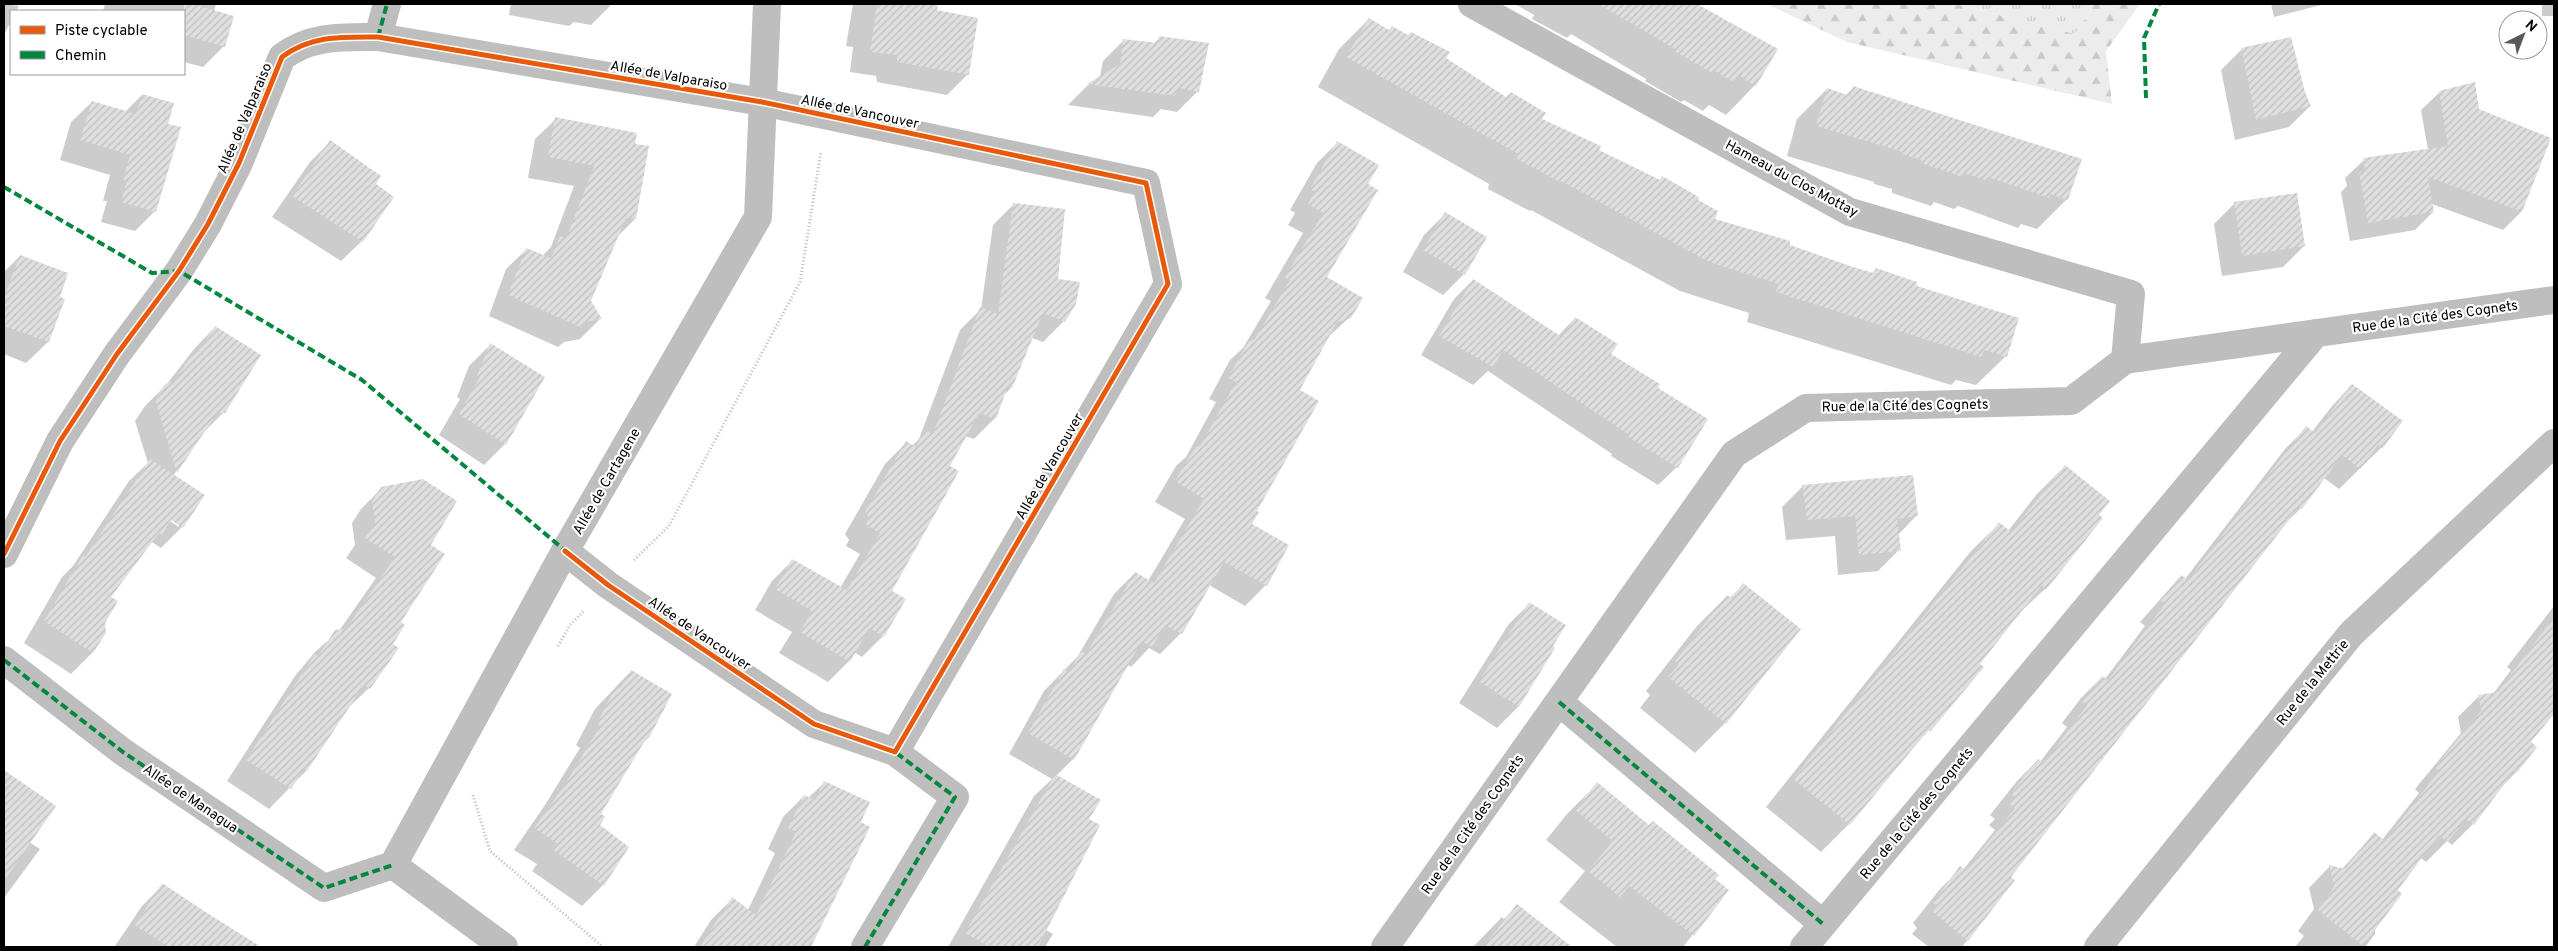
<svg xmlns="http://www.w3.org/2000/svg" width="2558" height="951" font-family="Overpass,sans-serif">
  <defs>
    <pattern id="grass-tufts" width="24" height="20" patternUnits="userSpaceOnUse" patternTransform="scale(1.25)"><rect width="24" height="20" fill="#ececec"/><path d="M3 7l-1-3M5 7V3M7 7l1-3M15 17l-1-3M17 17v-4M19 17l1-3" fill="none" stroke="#c9c9c9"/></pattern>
    <pattern id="forest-firs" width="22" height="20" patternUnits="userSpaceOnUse" patternTransform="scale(1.25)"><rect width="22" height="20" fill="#ececec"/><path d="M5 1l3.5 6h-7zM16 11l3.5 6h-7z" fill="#c9c9c9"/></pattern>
    <pattern id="building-hatch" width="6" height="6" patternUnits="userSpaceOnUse" patternTransform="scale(1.25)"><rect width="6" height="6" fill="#dfdfdf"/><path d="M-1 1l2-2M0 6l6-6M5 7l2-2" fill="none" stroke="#bebebe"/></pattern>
  </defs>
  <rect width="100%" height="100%" fill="#fff"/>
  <path fill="url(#grass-tufts)" d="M1954,4h141l-20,30z"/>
  <path fill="url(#forest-firs)" d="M1767,4h187l121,30 20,-30h45l-34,47 6,53 -265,-62z"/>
  <path fill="#0003" fill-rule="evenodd" d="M4,4l15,2 -3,5h-5v10l-7,14z
    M105,4h111l-2,7 10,35 -21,21 -19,-5v-51h-81z
    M511,4h101l-21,21 -17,-3 -5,4 -60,-11z
    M853,4h66l17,3 -1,4 33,63 -21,21 -70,-13 -1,-6 -26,-4 3,-25 -7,-1z
    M1515,4h180l82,46 -22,35 -29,30 -17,-10 -6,6 -19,-11 -3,2 -36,-21 1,-2 -75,-45 -4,4 -35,-19 2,-4z
    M2271,4h54l-51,13z
    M2542,4h12v12h-12z
    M1369,19l20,13 56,26 95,62 156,81 17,19 159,54 4,-4 39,17 91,69 -30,29 -20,-5 -5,5 -204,-63 2,-9 -69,-22 -149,-81 -1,1 -42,-22 1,-5 -171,-97 21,-38z
    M1160,38l38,53 -21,21 -16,-3 -8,8 -85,-12 20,-20 12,-8 3,-16 21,-21 29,4z
    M2242,49l62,44 6,13 -21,21 -54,13 -14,-70z
    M1853,88l214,111 -30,30 -16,-5 -3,4 -60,-22 -4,3 -20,-7 -3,4 -39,-13v-4l-18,-5v-2l-87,-26 10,-37 30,-30 18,7z
    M2440,92l38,18 43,102 -18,18 -71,-26 1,8 -18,18 -65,11 -9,-49 6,-6 -2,-8 19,-18 64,-10 -7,-40z
    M142,95l25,29 -12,87 -20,20 -34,-9 6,-21h-4l7,-26 -50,-15 11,-38 21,-20 33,10z
    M556,119l77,26 2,74 -18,18 -27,64 10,18 -20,20 -16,3 -6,5 -69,-31 17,-47 21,-20 15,7 9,-9 23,-61 -46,-8 7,-39z
    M330,142l44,42 -12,57 -21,20 -69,-44 38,-55z
    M1337,143l29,42 -40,93 24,39 -24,22 -28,52 -43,120 -4,13 15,61 -21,21 -36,-21 -28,48 -21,21 -11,-6 -18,19 -4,-3 -54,95 -17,17 32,43 -42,111 7,4 -8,13h-97l86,-151 18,-17 -43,-25 35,-63 34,-35 36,-62 21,-21 13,8 37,-62 -30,-17 21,-36 10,-9 30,-55 -7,-3 21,-39 13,-12 28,-47 -6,-3 38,-65 -15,-8 7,-12 -5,-3 27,-47z
    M2235,203l69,43 -21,21 -61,9 -8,-52z
    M1014,204l42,76 8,41 -21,21 -11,-4 -21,50 -8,8 -8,22 -21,21 -9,-3 -17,30 -57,126 -8,44 -21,21 -8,-5 -5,9 -21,21 -49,-29 13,-21 -37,-22 17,-29 21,-21 47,28 20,-34 -14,-8 3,-6 -4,-6 40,-70 21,-21 6,3 7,-7 41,-109 21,-21 12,-84z
    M1445,214l40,24 -21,36 -21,21 -40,-23 21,-37z
    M20,256l38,42 5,2 -15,42 -22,21 -22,-9v-82z
    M1473,280l85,56 17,-18 35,36 46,34 21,79 -19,18 -47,-29 1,-2 -124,-83 -15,14 -52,-30 33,-56z
    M215,327l9,85 -21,21 -30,43 30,19 -21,32 -21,21 -9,-6 -8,9 -34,46 -6,26 1,10 -13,20 -21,21 -47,-31 38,-66 11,-11 56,-85 19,-18 -13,-42 10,-15 21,-21 29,-37zM166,516l13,8v3l-14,-9z
    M490,345l53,33 -38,66 -21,21 -45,-30 21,-36 -3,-2 12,-31z
    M2352,385l29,63 -42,41 -15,-11 -23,30 -22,22 -270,347 4,3 -46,61 -6,6h-32l-17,-13 5,-6 -4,-5 27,-34 21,-21 2,2 32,-40 -6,-5 6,-6 -5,-4 27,-34 21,-21 2,2 27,-35 -5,-4 19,-25 21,-21 3,2 40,-53 -5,-4 41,-46 4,3 100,-130 21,-21 6,4 20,-26z
    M2065,466l32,49 -52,74 -29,27 -37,48 3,3 -133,157 -28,28 -55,-45 205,-256 28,-27 9,7 29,-37z
    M1803,486l113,30 -18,19 1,15 -21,21 -40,4 -3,-39 -49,4 -4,-33z
    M382,488l47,58 -38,98 -22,44 -21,20 -42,63 -37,38 -42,-28 68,-105 20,-24 24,-21 37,-53 -30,-20 9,-13 -3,-22 9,-14z
    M1743,585l56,44 -74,94 -30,30 -55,-45 10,-13 -4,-4 51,-65 30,-30 2,3z
    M1529,604l25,44 -36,59 -21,21 -38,-25 49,-78z
    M2554,606v86l-5,5 -33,75 -16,17 -27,35 -21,21 -5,-4 -21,21 -5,-4 -24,32 -22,38v6l-10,13h-70l9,-11 -6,-5 16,-22 -5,-21 20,-21 13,2 32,-35 8,6 37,-47 -4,-4 46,-56 -3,-16 21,-21 14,-2 18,-24 -4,-3z
    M631,671l40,24 -23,43 -8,8 -41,69 4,70 -21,21 -50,-35 5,-7 -23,-14 31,-45 35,-57 -4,-3 19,-36z
    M4,772l50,34 -25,36 11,7 -36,49z
    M824,783l-11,157 -5,7h-114l17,-27 21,-21 16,11 27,-57 -7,-4 15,-32 21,-21 4,2z
    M1597,784l131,106 -45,57h-66l-58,-45 26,-31 -39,-31 21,-26z
    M163,885l85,55 -5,7 -128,-1 27,-40z
    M1517,906l53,41h-97l29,-30 2,2z"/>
  <path fill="url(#building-hatch)" d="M184,4h8l42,12 -9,31 -41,-12z
    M877,4h61l-1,6 41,8 -9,57 -72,-13v-7l-27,-3z
    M1598,4h99l81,45 -22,37 -18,-11 -4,7 -21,-12 -1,3 -38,-22 1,-2z
    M1369,18l20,12 3,-4 16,9 3,-3 39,20 -4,6 60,39 5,-5 35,21 -4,6 59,27 -2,4 61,30 2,-4 37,21 -1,3 20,11 -3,8 75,22v4l63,22 20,6 3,-5 41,14v4l102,32 -12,39 -23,-7 -3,7 -205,-65 2,-8 -69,-22 -148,-81 -1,1 -43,-23 1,-5 -172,-97z
    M1159,36l50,7 -10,49 -21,-4 -3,8 -88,-12 33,-20 3,-25 35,4z
    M2291,37l14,55 6,14 -55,14 -15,-72z
    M2475,82l4,27 72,29 -29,74 -94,-35 6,35 -66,11 -9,-51 6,-1 -2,-13 85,-12 -9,-55z
    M1853,86l229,73 -14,41 -18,-6 -1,4 -61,-21 -3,3 -21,-7 -2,4 -41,-14v-3l-18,-6v-2l-87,-26 11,-38 23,8z
    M142,94l32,9 -6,21 13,3 -25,85 -35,-10 6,-21 -4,-1 7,-25 -50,-15 12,-39 44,13z
    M555,117l82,16 -2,11 14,2 -13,73 -10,-1 -35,83 11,18 -18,3 -4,5 -72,-32 18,-47 25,10 9,-22 6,3 28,-73 -46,-9z
    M330,140l51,36 -5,8 18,13 -31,45 -71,-46z
    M1337,141l42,24 -11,19 10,6 -51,87 36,21 -12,20 -14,4 -37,68 19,11 -62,110 2,1 -7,12 37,21 -22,41 -43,-24 -42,72 -17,-9 -13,22 -10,-6 -68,119 -46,-27 36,-64 5,3 12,-21 5,3 49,-82 19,11 50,-84 -29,-18 22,-37 3,2 36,-64 -8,-4 22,-40 4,2 36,-60 -5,-3 38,-64 -15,-9 7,-12 -5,-3z
    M2297,193l8,53 -63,10 -8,-54z
    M1013,203l52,6 -7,70 22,3 -4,22 -11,18 -22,-9 -31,75 -4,-2 -12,33 -17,-6 -29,53 9,5 -67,120 14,8 -22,38 -15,-9 -19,34 -50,-30 12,-21 -37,-22 17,-30 55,31 33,-57 -14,-8 3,-7 -4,-6 41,-71 10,6 9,-17 8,4 47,-127 18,7z
    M1445,212l42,25 -22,38 -42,-25z
    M20,255l48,18 -8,24 5,2 -16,43 -45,-16v-29z
    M1473,279l89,58 13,-20 43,27 -7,10 49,30 -2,4 50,31 -30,49 -50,-31 1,-2 -126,-85 -10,17 -54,-31z
    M215,326l46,29 -36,58h-8l-40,60 -22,-74 10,-15 10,-4 20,-30 3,2z
    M490,343l55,34 -39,68 -47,-31 21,-37 -3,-1z
    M2352,384l51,37 -21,28 -4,-4 -18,24 -18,-14 -40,54 -3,-2 -288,370 4,3 -47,61 -35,-29 4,-6 -4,-4 27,-36 6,4 49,-62 -6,-4 6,-7 -5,-3 28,-35 6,4 43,-58 -5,-3 20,-26 6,4 57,-76 -5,-4 21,-25 7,5 118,-154 9,7z
    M150,459l55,36 -22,33 -12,-8 -9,15 -3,-2 -48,64 7,4 -13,22 1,10 -13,20 -49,-32 39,-66 2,2z
    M2065,465l45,36 -11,14 4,3 -57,72 -4,-5 -62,79 4,3 -54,65 -2,-2 -78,95 -57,-46 206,-257 12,10z
    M1913,475l5,41 -21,3 4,32 -42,4 -4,-39 -48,4 -5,-35z
    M423,479l34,22 -26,44 14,9 -44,68 4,3 -12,19 6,4 -29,41 -6,-4 -57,86 -3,-2 -13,20 -45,-29 69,-106 3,2 17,-26 11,-1 49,-72 -30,-19 10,-15 -3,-21 9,-15z
    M1743,583l58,46 -75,95 -58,-47 11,-13 -4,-3 52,-66 4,3z
    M1529,602l37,23 -13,21 2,2 -36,59 -40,-26z
    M2554,617v97l-23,28 6,5 -20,26 -3,-2 -40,54 -8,-6 -18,23 -9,-7 -41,55 4,4 -39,52 -45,-36 16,-23 -5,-22 16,4 29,-37 11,9 54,-70 -4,-4 46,-56 -3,-16 20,-3z
    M631,670l41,24 -23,44 -2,-1 -46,77 4,3 -5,8 29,22 -25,39 -52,-37 5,-6 -23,-15 32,-45 34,-57 -3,-3 19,-37 4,2z
    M4,770l52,36 -52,75z
    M1055,774l46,26 -12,19 11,6 -62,122h-48l-25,-14z
    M824,781l46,21 -9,20 9,5 -59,120h-111l32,-50 24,18 40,-83 -8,-4 16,-33 11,5z
    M1597,782l52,43 4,-4 38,31 28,23 -4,4 14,11 -35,46 -65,-50 -9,11 -32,-26 25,-30 -38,-31z
    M162,883l42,28 57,36h-92l-34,-22z
    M1517,904l55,43h-89z"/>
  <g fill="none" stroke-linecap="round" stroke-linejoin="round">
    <path stroke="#b9b9b9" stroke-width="3" stroke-dasharray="1 2.5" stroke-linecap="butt" d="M634,560l35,-34 131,-244 21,-131
      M558,646l12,-21 14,-14
      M473,795l17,56 113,96"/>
    <path stroke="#bebebe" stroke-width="28" d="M1472,4l378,208 281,82 -6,66
      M378,37l9,-33
      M4,554l56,-113 57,-87 62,-83 29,-47 31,-61 43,-106c29,-22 61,-20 96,-20l384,65 384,81 22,101 -273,468 -81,-28 -206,-139 -43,-34
      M4,660l119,92 201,136 69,-23
      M1559,702l264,222
      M504,947l-111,-82 172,-314 193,-334 9,-213
      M865,947l90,-150 -60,-45
      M1385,947l349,-493 72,-46 265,-7 54,-41 429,-60
      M1804,947l512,-614
      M2098,947l253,-313 203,-191"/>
    <path stroke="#00873e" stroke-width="4" stroke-dasharray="8 4" stroke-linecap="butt" d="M378,37l9,-33
      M2146,98l-2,-60 15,-34
      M4,187l148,86 27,-2 183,109 206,173
      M4,660l119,92 201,136 69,-23
      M1559,702l264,222
      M865,947l90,-150 -60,-45"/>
    <defs>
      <path id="cycleway" d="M4,554l56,-113 57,-87 62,-83 29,-47 31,-61 43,-106c29,-22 61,-20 96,-20l384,65 384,81 22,101 -273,468 -81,-28 -206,-139 -43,-34"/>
    </defs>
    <use href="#cycleway" stroke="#fff" stroke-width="8"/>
    <use href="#cycleway" stroke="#e8590c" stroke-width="5"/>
  </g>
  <g text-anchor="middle" stroke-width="4.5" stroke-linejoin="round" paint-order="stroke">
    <g font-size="14" fill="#000" stroke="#fff">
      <text transform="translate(669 75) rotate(10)" y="5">Allée de Valparaiso</text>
      <text transform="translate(860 111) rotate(12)" y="5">Allée de Vancouver</text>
      <text transform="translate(244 118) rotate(-67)" y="5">Allée de Valparaiso</text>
      <text transform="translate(1792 178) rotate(28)" y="5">Hameau du Clos Mottay</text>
      <text transform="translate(2435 316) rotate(-8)" y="5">Rue de la Cité des Cognets</text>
      <text transform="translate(1905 405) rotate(-1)" y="5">Rue de la Cité des Cognets</text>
      <text transform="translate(1049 466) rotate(-60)" y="5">Allée de Vancouver</text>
      <text transform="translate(606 481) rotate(-60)" y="5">Allée de Cartagene</text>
      <text transform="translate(700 633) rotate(34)" y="5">Allée de Vancouver</text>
      <text transform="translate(2312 682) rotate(-51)" y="5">Rue de la Mettrie</text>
      <text transform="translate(191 798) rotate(34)" y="5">Allée de Managua</text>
      <text transform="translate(1916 813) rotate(-50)" y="5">Rue de la Cité des Cognets</text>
      <text transform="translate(1472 824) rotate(-55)" y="5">Rue de la Cité des Cognets</text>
    </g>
  </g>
  <rect width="2558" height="951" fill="none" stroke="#000000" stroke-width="10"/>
  <rect x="10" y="10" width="175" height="65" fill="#ffffff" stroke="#999999"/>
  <rect x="20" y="26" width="25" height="8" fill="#e8590c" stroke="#999999"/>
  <text x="55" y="35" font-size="15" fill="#000000">Piste cyclable</text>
  <rect x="20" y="51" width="25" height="8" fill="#00873e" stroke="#999999"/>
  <text x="55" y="60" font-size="15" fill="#000000">Chemin</text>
  <g transform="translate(2523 35) rotate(42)"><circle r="24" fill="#ffffff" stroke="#999999"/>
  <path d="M0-4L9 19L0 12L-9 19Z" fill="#595959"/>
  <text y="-8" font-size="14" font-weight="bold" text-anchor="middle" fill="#000000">N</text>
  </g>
</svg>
